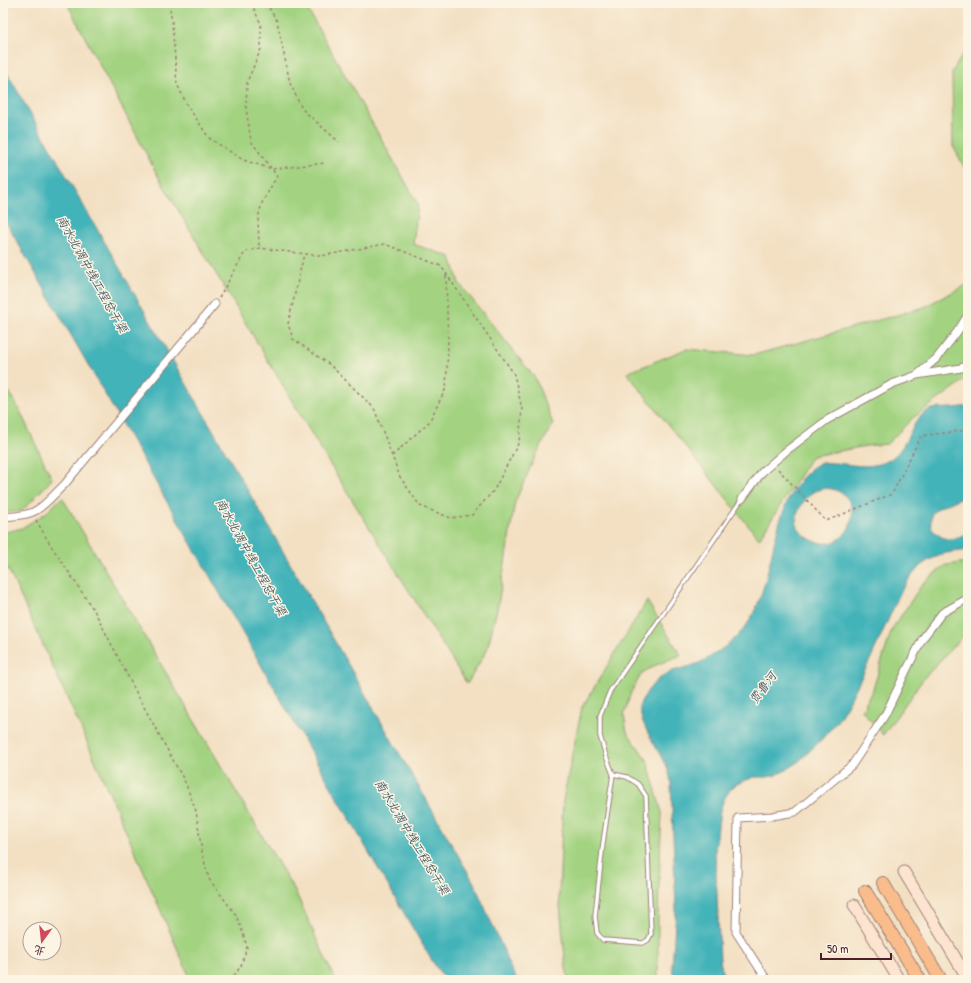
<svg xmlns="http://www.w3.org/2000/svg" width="971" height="983" font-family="'Patrick Hand','LXGW WenKai TC',sans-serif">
  <rect width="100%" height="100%" fill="#fcf5e5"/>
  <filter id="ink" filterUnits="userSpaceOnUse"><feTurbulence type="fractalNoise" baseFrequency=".025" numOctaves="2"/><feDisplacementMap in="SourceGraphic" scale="8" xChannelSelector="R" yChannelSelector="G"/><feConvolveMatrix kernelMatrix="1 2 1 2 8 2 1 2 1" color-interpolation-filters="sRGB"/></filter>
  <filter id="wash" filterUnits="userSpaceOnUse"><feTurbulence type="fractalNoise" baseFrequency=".012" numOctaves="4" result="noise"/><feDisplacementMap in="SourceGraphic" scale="16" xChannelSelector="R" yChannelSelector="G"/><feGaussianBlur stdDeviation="0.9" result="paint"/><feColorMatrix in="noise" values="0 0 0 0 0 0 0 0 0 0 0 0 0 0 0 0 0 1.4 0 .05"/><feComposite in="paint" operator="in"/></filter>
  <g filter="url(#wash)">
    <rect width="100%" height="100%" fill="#f3e0c3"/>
    <path fill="#a3d381" stroke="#767956" d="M67,3h237l114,201 -5,40 38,13 8,26 76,95 18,46 -18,33 -20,45 -17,103 -11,45 -20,34 -138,-221 -170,-285z
      M968,46v128l-15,-28 -1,-74z
      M968,284v96h-3l-51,37 -27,27 -21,2 -54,10 -53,83 -132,-166 59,-24 68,6 168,-47z
      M3,382l15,25 34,72 -30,32 -19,2z
      M62,497l234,396 39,87h-144l-111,-254 -77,-168v-25l19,-5 25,-16z
      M968,562v74l-6,1 -38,41 -41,57 -21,-25 11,-21 19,-60 31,-46 23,-18z
      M647,601l34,54 -25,10 -14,8 -11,19 -7,23 3,17 20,28 15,53 -4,98v69h-89l-3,-12 -7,-72 4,-96 19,-93z"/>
    <path fill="#43b3b9" stroke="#466972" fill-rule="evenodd" d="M3,66l470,815 31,70 3,10 10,19h-72l-16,-24 -46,-79 -380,-660z
      M968,406v88l-16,8 -12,5 -8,6c-3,10 -1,18 8,23 3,2 6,3 9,3 7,0 13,-4 19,-6v17l-22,3 -17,7 -9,6 -11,13 -8,12 -31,69 -22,44 -10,16 -9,11 -8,9 -24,23 -11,7 -10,5 -9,2h-14l-18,8 -5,5 -6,9 -4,11 -1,8 -4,33 5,109 4,20h-50l-2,-14 4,-55 -5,-128c-1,-7 -3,-14 -6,-20 -7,-13 -28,-44 -25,-58 1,-5 5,-9 7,-13 6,-9 15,-17 26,-21 8,-3 17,-4 26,-8 15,-7 40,-25 49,-40 29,-44 20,-116 61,-152 4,-4 8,-7 13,-8 4,-1 8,0 12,0 16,1 32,6 48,0 28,-9 25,-42 47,-53 7,-3 14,-1 21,-2 6,0 12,-1 18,-2zM825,488c48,3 26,73 -15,51 -19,-10 -16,-27 -3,-41 2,-2 4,-5 6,-6 4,-2 9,-3 12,-4z"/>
  </g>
  <g filter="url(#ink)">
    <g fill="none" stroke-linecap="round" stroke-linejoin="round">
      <defs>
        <path id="service" d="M613,774l14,3 11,7 8,12 5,138 -3,6 -5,3 -40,-3 -6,-7 -2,-17 8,-73 10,-69 -7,-18 -6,-20v-20l10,-25 132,-192"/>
        <path id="minor" d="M917,375l44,-7 7,-3
          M742,499l20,-27 24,-21 41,-31 65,-36 25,-9 20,-17 20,-26 11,-17
          M3,517c10,-1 23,-1 32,-6 11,-6 20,-18 29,-26l151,-181
          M767,980l-31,-48 2,-114 34,-2 23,-4 57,-47 33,-50 24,-50 14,-27 19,-25 23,-13 3,-1"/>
        <path id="secondary" d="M904,872l64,107
          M854,905l45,75"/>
        <path id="trunk" d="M883,883l58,97
          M865,891l55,89"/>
      </defs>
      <use href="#service" stroke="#9e8077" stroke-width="5.5"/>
      <use href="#minor" stroke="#9e8077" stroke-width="9"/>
      <use href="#secondary" stroke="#9e8077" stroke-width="13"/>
      <use href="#trunk" stroke="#9e8077" stroke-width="14"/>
      <path stroke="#9e8077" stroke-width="1.5" stroke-dasharray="3 3" stroke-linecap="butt" d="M169,3l3,19 5,62 10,21 22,33 34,22 29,9 54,-6
        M251,3l10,21v25l-14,33 -1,26 5,33 26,35 -15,27 -4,15 1,30
        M266,3l11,18 13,62 12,26 37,33
        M219,298l26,-46 14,-4 62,8 64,-12 56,22 73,108 8,35 -3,33 -25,48 -22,25 -21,3 -31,-12 -20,-29 -26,-69 -44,-43 -37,-26 -5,-15 16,-70
        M392,456l37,-34 17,-34 2,-41 -2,-73
        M778,469l48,52 66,-27 29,-58 47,-6
        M36,520l14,24 45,68 43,84 47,86 11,29 6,42 7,26 27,36 7,18 4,14 -6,19 -10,14"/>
      <use href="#service" stroke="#fff" stroke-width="3.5"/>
      <use href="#minor" stroke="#fff" stroke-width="7"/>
      <use href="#secondary" stroke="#fde4d1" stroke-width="11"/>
      <use href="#trunk" stroke="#fabc8b" stroke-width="12"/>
    </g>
  </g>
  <g text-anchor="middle" stroke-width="3" stroke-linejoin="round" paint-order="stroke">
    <g font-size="12" font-style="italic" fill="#475a64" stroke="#fcf5e5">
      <text transform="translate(92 274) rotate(61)" y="4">南水北调中线工程总干渠</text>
      <text transform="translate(251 557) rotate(61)" y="4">南水北调中线工程总干渠</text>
      <text transform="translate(763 688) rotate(-53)" y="4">贾鲁河</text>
      <text transform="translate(412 837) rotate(59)" y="4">南水北调中线工程总干渠</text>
    </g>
  </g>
  <rect width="971" height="983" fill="none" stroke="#fcf5e5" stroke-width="16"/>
  <g transform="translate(42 941) rotate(195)"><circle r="19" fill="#fcf5e5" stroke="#b59f9b"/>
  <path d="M0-3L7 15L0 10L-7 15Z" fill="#d1495b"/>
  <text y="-6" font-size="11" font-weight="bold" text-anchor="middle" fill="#4a1f2b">北</text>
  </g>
  <path d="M821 953v6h70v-6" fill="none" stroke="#4a1f2b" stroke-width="2"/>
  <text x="827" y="953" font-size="12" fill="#4a1f2b" stroke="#fcf5e5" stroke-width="3" paint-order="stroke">50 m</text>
</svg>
